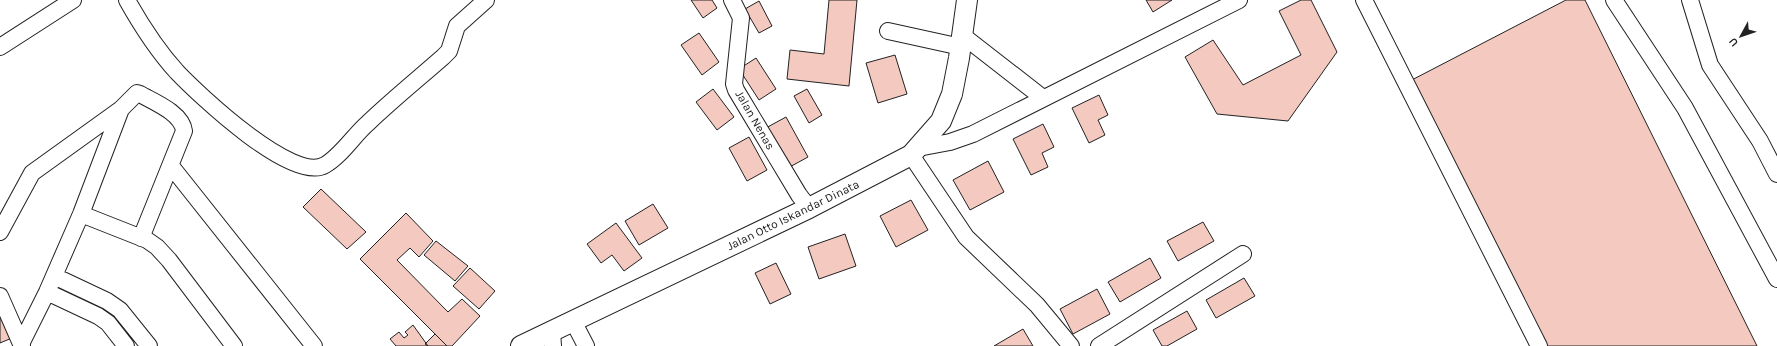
<svg xmlns="http://www.w3.org/2000/svg" width="1777" height="346" font-family="Karla,sans-serif">
  <rect width="100%" height="100%" fill="#fff"/>
  <path fill="#f3c9c0" stroke="#222" d="M691,0h21l5,8 -14,10z
    M829,0h28l-8,86 -62,-7 3,-29 34,4z
    M1146,0h26l-19,12z
    M1301,0h10l26,52 -49,69 -71,-7 -32,-57 28,-17 30,45 58,-30 -22,-44z
    M1566,0h19l172,346h-218l-133,-263z
    M759,1l13,25 -13,7 -14,-24z
    M699,33l20,29 -17,13 -21,-30z
    M895,55l12,39 -29,9 -12,-40z
    M756,58l20,31 -17,11 -20,-31z
    M713,89l21,28 -17,13 -21,-28z
    M807,89l15,26 -13,8 -15,-27z
    M1099,95l9,20 -10,5 7,15 -16,8 -17,-35z
    M786,117l22,40 -22,12 -22,-40z
    M1043,124l11,23 -12,6 6,14 -17,8 -18,-36z
    M749,137l18,33 -20,11 -18,-33z
    M988,161l16,31 -34,18 -17,-30z
    M321,189l45,43 -19,17 -44,-42z
    M911,200l17,30 -32,17 -16,-31z
    M653,204l15,24 -29,17 -14,-24z
    M406,213l27,28 -14,16 -9,-9 -13,12 51,52 14,-13 18,17 -28,30h-5l-87,-87z
    M1203,222l11,19 -36,20 -11,-20z
    M616,223l26,35 -18,13 -12,-16 -11,8 -14,-19z
    M845,234l11,32 -37,13 -11,-32z
    M436,241l32,25 -13,15 -31,-26z
    M1150,258l11,20 -41,24 -12,-20z
    M776,263l15,31 -21,10 -15,-31z
    M470,268l25,23 -16,18 -26,-23z
    M1244,278l11,18 -39,22 -10,-18z
    M1097,289l13,25 -37,20 -13,-25z
    M1187,311l10,18 -30,17h-5l-9,-16z
    M0,313l12,25 -12,5z
    M413,325l15,21h-32l-6,-7 9,-7 5,6 4,-3 -3,-3z
    M1023,329l10,17h-39z
    M435,334l12,12h-19l-3,-2z"/>
  <g fill="none" stroke-linecap="round" stroke-linejoin="round">
    <defs>
      <path id="minor" d="M127,0c14,25 30,50 50,72 22,23 116,112 148,93 16,-9 29,-30 43,-42 24,-23 50,-44 75,-66l6,-6 8,-25 29,-26
        M732,0l9,18 -7,66 2,6 63,105 10,13
        M1364,0l175,346
        M1614,0l71,108 92,171
        M1690,0l20,65 50,76 17,33
        M888,31l73,16
        M962,35l81,63
        M0,47l73,-47
        M918,148l32,-6 23,-8 266,-134
        M911,155l55,82 71,68 34,41
        M171,166l143,180
        M81,214l66,26 10,7 12,13 65,86
        M0,232l32,-59 89,-64
        M54,276l53,25 13,9 29,36
        M47,292l51,24 10,7 18,23
        M0,296l22,50
        M573,321l13,25
        M552,331l1,15
        M21,344l26,-52 34,-78 40,-105 16,-16 3,1c14,8 42,19 44,37l-43,107
        M1099,346l144,-92"/>
      <path id="major" d="M521,346l288,-138 102,-53 30,-34 11,-27 7,-36 8,-58"/>
    </defs>
    <use href="#minor" stroke="#222" stroke-width="18"/>
    <use href="#major" stroke="#222" stroke-width="22"/>
    <use href="#minor" stroke="#fff" stroke-width="16"/>
    <use href="#major" stroke="#fff" stroke-width="20"/>
  </g>
  <g text-anchor="middle" stroke-width="3" stroke-linejoin="round" paint-order="stroke">
    <g font-size="12" fill="#222" stroke="#fff">
      <text transform="translate(755 120) rotate(60)" y="4">Jalan Nenas</text>
      <text transform="translate(793 215) rotate(-26)" y="4">Jalan Otto Iskandar Dinata</text>
    </g>
  </g>
  <g transform="translate(1741 36) rotate(230)" stroke="#ffffff" stroke-width="3" paint-order="stroke">
  <path d="M0-3L7 15L0 10L-7 15Z" fill="#222222"/>
  <text y="-6" font-size="11" font-weight="bold" text-anchor="middle" fill="#222222">U</text>
  </g>
</svg>
